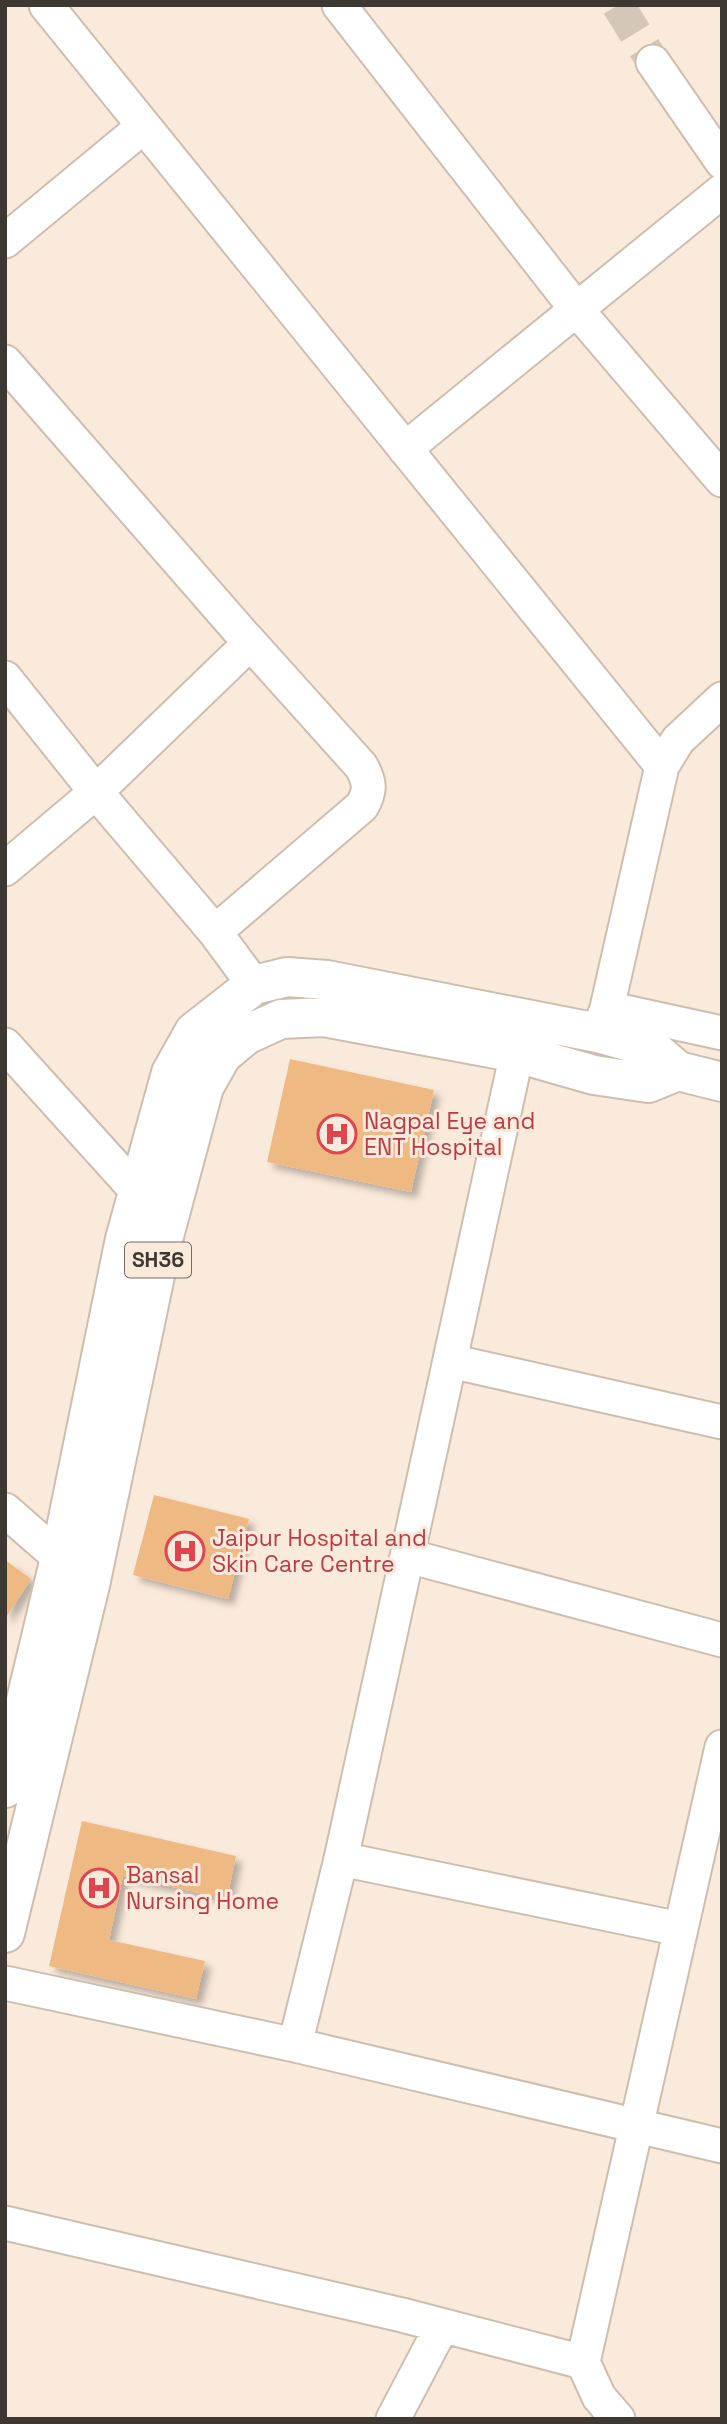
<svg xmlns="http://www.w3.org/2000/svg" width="727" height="2424" font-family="'Space Grotesk',sans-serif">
  <defs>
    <filter id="shadow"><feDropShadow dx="6" dy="6" stdDeviation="3.5" flood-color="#0004"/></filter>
  </defs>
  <rect width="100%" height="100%" fill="#faeadb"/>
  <path fill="#efb983" filter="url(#shadow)" d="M290,1059l144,31 -23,102 -144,-30z
    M154,1495l95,24 -21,80 -95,-24z
    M5,1560l26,19 -26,40z
    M82,1821l154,35 -9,43 -104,-23 -14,64 96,21 -9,38 -147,-33z"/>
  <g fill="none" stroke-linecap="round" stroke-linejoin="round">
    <path stroke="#d4c6b9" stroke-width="33" stroke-dasharray="33 17" stroke-linecap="butt" d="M618,5l35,57"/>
    <defs>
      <path id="minor" d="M46,5l616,761
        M339,5l238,305 145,170
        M653,62l69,100
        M5,241l139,-115
        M5,362l245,281 -154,149 -91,77
        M405,449l317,-258
        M5,678l91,114 119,140 39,53
        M215,932l147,-126c9,-16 8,-24 -1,-40l-115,-128
        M607,1008l115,25
        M598,1033l9,-25 55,-242 16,-26 44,-41
        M5,1045l132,146
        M450,1361l272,61
        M5,1510l55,48
        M408,1556l314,84
        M341,1859l339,70
        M5,1983l290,62 427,101
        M295,2045l46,-186 176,-806
        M5,2223l397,92 181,47
        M393,2419l49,-93
        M618,2419l-19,-22 -16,-35 139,-615"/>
      <path id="major" d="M5,1788l55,-230 65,-319 46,-166 23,-41 60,-47 33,-8 40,3 271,53 53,15 27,23 44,11
        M5,1933l85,-348 71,-338 43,-160 18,-32 24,-20 35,-16 43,-2 193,36 77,22 54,8 30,-12"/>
    </defs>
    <use href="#minor" stroke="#cdbeb0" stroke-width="37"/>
    <use href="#major" stroke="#cdbeb0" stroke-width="42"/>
    <use href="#minor" stroke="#fff" stroke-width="33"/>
    <use href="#major" stroke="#fff" stroke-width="38"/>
  </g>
  <defs>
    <symbol id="hospital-ring" viewBox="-11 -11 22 22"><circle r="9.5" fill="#faeadb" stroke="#e0444e" stroke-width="1.5"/><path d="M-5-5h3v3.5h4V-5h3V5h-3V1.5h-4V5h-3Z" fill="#e0444e"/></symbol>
  </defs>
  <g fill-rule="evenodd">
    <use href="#hospital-ring" x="315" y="1112" width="44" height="44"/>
    <use href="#hospital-ring" x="163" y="1529" width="44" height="44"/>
    <use href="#hospital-ring" x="77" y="1866" width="44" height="44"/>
  </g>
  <g text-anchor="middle" stroke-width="6" stroke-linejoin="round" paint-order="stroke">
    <rect fill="#faeadb" stroke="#766d65" stroke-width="2" x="125" y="1242.5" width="66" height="35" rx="5"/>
    <g font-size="21" font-weight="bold" fill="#3e3833">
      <text x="158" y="1267">SH36</text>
    </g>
    <g font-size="23" fill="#be3a42" stroke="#faeadb" text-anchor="start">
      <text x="364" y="1129">Nagpal Eye and<tspan x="364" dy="26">ENT Hospital</tspan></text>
      <text x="212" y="1546">Jaipur Hospital and<tspan x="212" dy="26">Skin Care Centre</tspan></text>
      <text x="126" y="1883">Bansal<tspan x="126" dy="26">Nursing Home</tspan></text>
    </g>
  </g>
  <rect width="727" height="2424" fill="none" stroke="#3e3833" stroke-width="14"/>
</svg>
